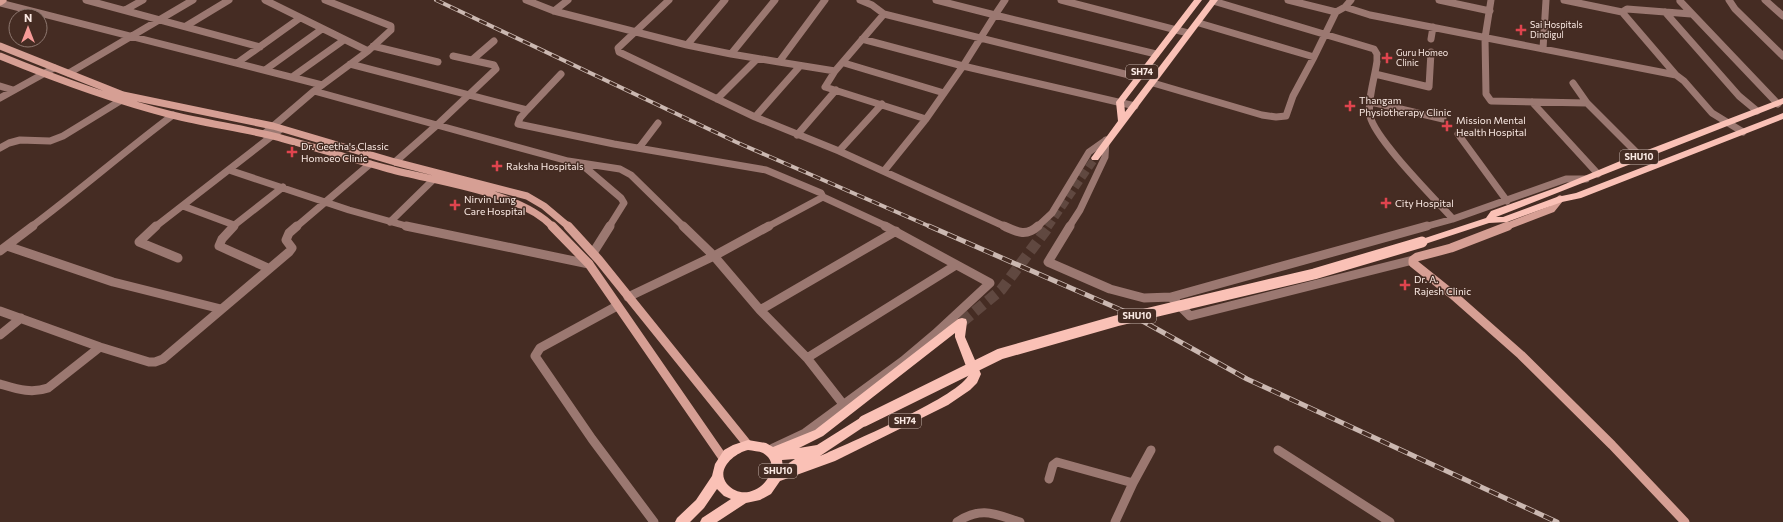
<svg xmlns="http://www.w3.org/2000/svg" width="1783" height="522" font-family="Commissioner,sans-serif">
  <rect width="100%" height="100%" fill="#452c23"/>
  <g fill="none" stroke-linecap="round" stroke-linejoin="round">
    <path stroke="#604840" stroke-width="8" stroke-dasharray="8 4" stroke-linecap="butt" d="M1048,227l47,-69"/>
    <path stroke="#604840" stroke-width="11" stroke-dasharray="11 5.5" stroke-linecap="butt" d="M962,322l39,-32 48,-64"/>
    <path stroke="#9b7871" stroke-width="7" d="M86,0l174,47
      M325,0l66,26v4l-23,21
      M526,0l28,11 133,34 38,-45
      M669,0l-51,48 1,4 136,65 84,34 167,76
      M936,0l59,15 10,-15
      M1061,0l127,33
      M1288,0l48,12
      M1439,0l51,11
      M1491,0l-6,38 1,56 5,7 96,2
      M1564,0l58,12 5,-3 64,5
      M1729,0l6,9 48,47
      M1765,0l18,16
      M1213,1l161,48 3,5v7c-2,16 -10,40 -7,55 5,23 65,83 83,103l113,-40h20
      M1680,1l98,103
      M0,3l322,82
      M1345,7l25,8 306,60 8,6 28,32 31,19
      M125,10l18,-10
      M554,11l14,-11
      M1622,12l54,63
      M1665,12l74,84 18,15
      M884,14l253,63
      M186,26l43,-26
      M862,39l101,27 172,40
      M1431,39l2,-12
      M687,45l44,9 44,-54
      M373,46l65,16
      M1543,49l3,-49
      M731,54l48,8 46,-62
      M1314,57l22,-45 9,-5 6,-7
      M472,60l22,-19
      M779,62l56,9 49,-57 -12,-9 -12,-5
      M237,63l63,-45
      M844,63l100,30
      M350,64l177,46 34,-36
      M265,70l57,-41
      M835,71l-10,16 101,32
      M69,73l124,-73
      M1375,74l54,13 2,-35
      M292,77l52,-37
      M1153,83l109,32 14,2 10,-1 7,-20 21,-39 -115,-34
      M1573,83l14,20 53,53
      M0,86l13,4
      M314,91l123,34 59,-56 -2,-4 -41,-9
      M0,98l54,-30
      M717,99l40,-40
      M1371,102l72,17
      M1532,102l66,72
      M527,110l-7,8 -2,6 96,20 152,26 55,23 2,4 65,30
      M755,117l45,-51
      M264,134l50,-43 54,-40 -103,-51
      M1458,134l49,67
      M797,135l39,-45
      M0,148l9,-5 11,-3 30,1 13,-5 57,-35
      M639,148l19,-25
      M839,151l43,-47
      M395,162l42,-37 131,36 52,8 11,6 53,52
      M580,163l41,35 3,5 -15,24
      M229,170l120,40 61,17
      M884,171l42,-52 37,-53 32,-51 161,39
      M183,206l51,19
      M390,222l48,-47
      M31,227c48,-36 94,-76 142,-112
      M155,227l126,-98
      M232,227l51,-40
      M296,227l74,-63
      M767,227l56,-30
      M1037,227l15,-14 37,-61 17,-12
      M1069,227l11,-17 25,-53 1,-17
      M1424,227l29,-8"/>
    <path stroke="#9b7871" stroke-width="9" d="M156,226l-17,16 39,16
      M234,226l-12,13 -3,7 49,22
      M406,226l183,38
      M769,226l-55,30 46,54 136,-79
      M1004,226c13,6 22,11 34,0
      M1070,226l-22,36 62,27 34,9 27,-1
      M7,246l106,36 108,27
      M0,251l33,-25
      M593,253l17,-27
      M1413,260l-223,56 -19,-19 256,-71
      M628,297l86,-41 -31,-30
      M617,306l-77,42 -5,8 57,83 62,83
      M760,310l47,48 149,-93
      M0,311l100,36 49,15h6l8,-3 126,-107 3,-4 -6,-8 3,-7 8,-7
      M0,335l21,-17
      M807,358l36,46
      M0,384c17,5 31,10 48,4l52,-41
      M773,448l32,-15 98,-72 32,-27 55,-51 -105,-57
      M1278,450l112,72
      M1049,479l4,-14 4,-3 76,21
      M957,522c24,-16 38,-8 63,0
      M1115,522l18,-39 18,-33"/>
    <path stroke="#d69f94" stroke-width="7" d="M0,2l3,-2
      M0,46l123,49 150,31 122,36 132,34 17,10 25,21
      M0,56c56,23 113,44 172,59 33,8 67,13 101,21 39,10 77,23 116,33 48,13 129,22 164,58
      M1505,227l47,-18 8,-10"/>
    <path stroke="#d69f94" stroke-width="9" d="M552,226l37,38 134,194
      M568,226l31,34 149,185
      M1508,226l-57,22 -34,9 -4,3v3l40,32 68,60 91,90 73,77"/>
    <path fill="#fac1b6" fill-rule="evenodd" d="M1194,0h8l-78,102 1,10 85,-112h8l-120,160h-6l-1,-2 27,-37 -2,-19z
      M1783,98v6l-287,113h7l54,-20 19,-4 207,-80v6l-202,79 -19,4 -55,20 -18,1 -67,22 -5,-3 2,-2 67,-22 5,-7 67,-24 79,-33z
      M962,318l4,1 1,3 -2,15 16,37 -4,9 -7,7 -22,15 -113,56 -55,20 -9,13 -11,6 -14,3 -29,19h-17l2,-4 29,-19 -7,-3 -7,-7 -13,19 -14,14h-15l2,-4 19,-18 16,-24 3,-12 9,-14 9,-5 15,-5 18,3 7,4 42,-17 143,-111zM955,333v4l14,37c-7,21 -118,68 -142,79l-7,3 48,-32 2,-3 -2,-3 -4,-2 -4,2 -43,27 -18,3 24,-12zM748,450c5,1 11,1 15,3 26,15 -13,57 -36,31 -12,-15 8,-31 21,-34zM795,459l-6,4 -2,5 -4,1 -1,-9z"/>
    <defs>
      <path id="rail-far1" d="M436,0l300,142 195,85"/>
      <path id="rail" d="M929,226l199,87 119,66 310,143"/>
    </defs>
    <use href="#rail-far1" stroke="#cbb8b1" stroke-width="4"/>
    <use href="#rail" stroke="#cbb8b1" stroke-width="5"/>
    <use href="#rail-far1" stroke="#452c23" stroke-width="2.5" stroke-dasharray="8" stroke-linecap="butt"/>
    <use href="#rail" stroke="#452c23" stroke-width="3.5" stroke-dasharray="10" stroke-linecap="butt"/>
    <path stroke="#fac1b6" stroke-width="11" d="M864,421l136,-67 116,-33 198,-47 108,-32"/>
  </g>
  <g fill="#e0444e" stroke="#452c23" stroke-width="1.5">
    <path d="M1519 24h4v4h4v4h-4v4h-4v-4h-4v-4h4z"/>
    <path d="M1385 52h4v4h4v4h-4v4h-4v-4h-4v-4h4z"/>
    <path d="M1348 100h4v4h4v4h-4v4h-4v-4h-4v-4h4z"/>
    <path d="M1445 120h4v4h4v4h-4v4h-4v-4h-4v-4h4z"/>
    <path d="M290 146h4v4h4v4h-4v4h-4v-4h-4v-4h4z"/>
    <path d="M495 160h4v4h4v4h-4v4h-4v-4h-4v-4h4z"/>
    <path d="M1384 197h4v4h4v4h-4v4h-4v-4h-4v-4h4z"/>
    <path d="M453 199h4v4h4v4h-4v4h-4v-4h-4v-4h4z"/>
    <path d="M1403 279h4v4h4v4h-4v4h-4v-4h-4v-4h4z"/>
  </g>
  <g text-anchor="middle" stroke-width="3" stroke-linejoin="round" paint-order="stroke">
    <g font-size="9" fill="#fbeae4" stroke="#452c23" text-anchor="start">
      <text x="1530" y="28">Sai Hospitals<tspan x="1530" dy="10">Dindigul</tspan></text>
      <text x="1396" y="56">Guru Homeo<tspan x="1396" dy="10">Clinic</tspan></text>
    </g>
    <g fill="#452c23" stroke="#c4b1aa" stroke-width="1">
      <rect x="1126" y="65" width="32" height="14" rx="3"/>
      <rect x="1620" y="150" width="38" height="14" rx="3"/>
      <rect x="1118" y="309" width="38" height="14" rx="3"/>
      <rect x="889" y="414" width="32" height="14" rx="3"/>
      <rect x="759" y="464" width="38" height="14" rx="3"/>
    </g>
    <g font-size="9" font-weight="bold" fill="#fbeae4">
      <text x="1142" y="75">SH74</text>
      <text x="1639" y="160">SHU10</text>
      <text x="1137" y="319">SHU10</text>
      <text x="905" y="424">SH74</text>
      <text x="778" y="474">SHU10</text>
    </g>
    <g font-size="10" fill="#fbeae4" stroke="#452c23" text-anchor="start">
      <text x="1359" y="104">Thangam<tspan x="1359" dy="12">Physiotherapy Clinic</tspan></text>
      <text x="1456" y="124">Mission Mental<tspan x="1456" dy="12">Health Hospital</tspan></text>
      <text x="301" y="150">Dr. Geetha's Classic<tspan x="301" dy="12">Homoeo Clinic</tspan></text>
      <text x="506" y="170">Raksha Hospitals</text>
      <text x="464" y="203">Nirvin Lung<tspan x="464" dy="12">Care Hospital</tspan></text>
      <text x="1395" y="207">City Hospital</text>
      <text x="1414" y="283">Dr. A.<tspan x="1414" dy="12">Rajesh Clinic</tspan></text>
    </g>
  </g>
  <g transform="translate(28 28)"><circle r="19" fill="#452c23" stroke="#8e7870"/>
  <path d="M0-3L7 15L0 10L-7 15Z" fill="#f59b98"/>
  <text y="-6" font-size="11" font-weight="bold" text-anchor="middle" fill="#fbeae4">N</text>
  </g>
</svg>
